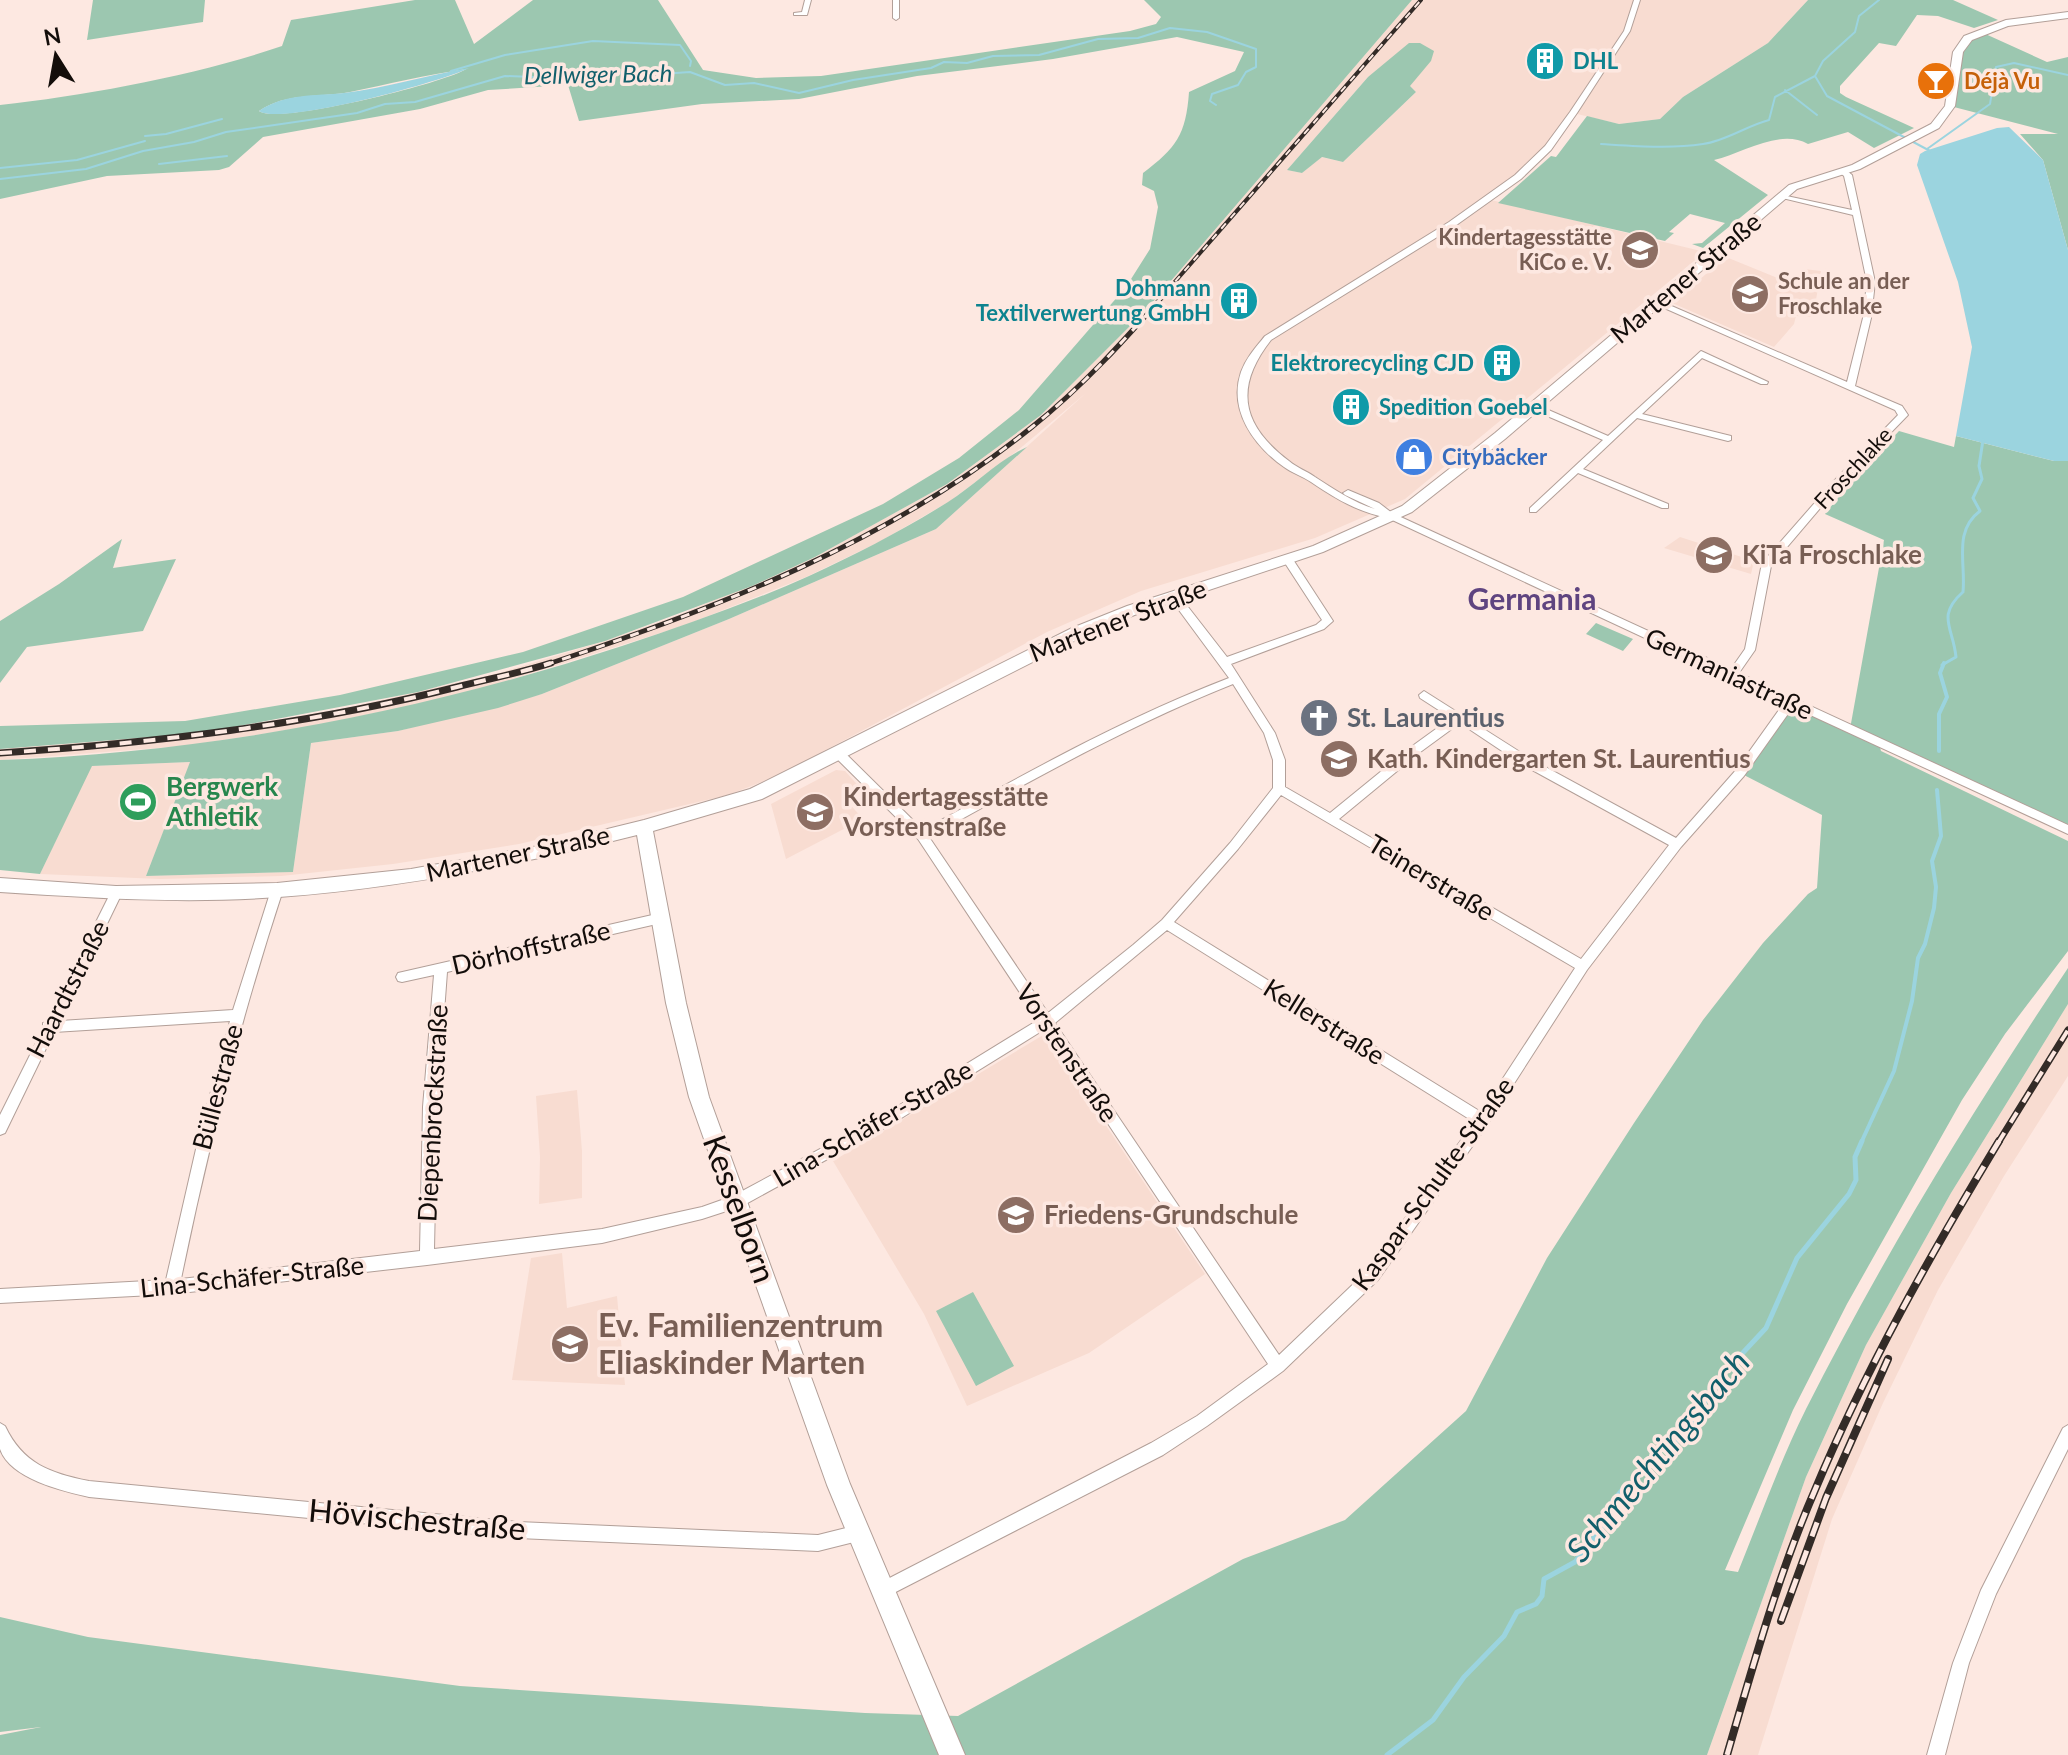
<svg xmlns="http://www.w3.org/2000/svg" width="2068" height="1755" font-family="Lato,sans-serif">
  <rect width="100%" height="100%" fill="#fde8e1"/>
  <path fill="#f8dcd1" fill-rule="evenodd" d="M1412,0h396l-40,43 -85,54 -23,22 -41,5 -46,-11 -25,35 -57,52 214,52 -300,247 -90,39 -174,53 -94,41 -270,144 -49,19 -209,49 -126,20 -112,12 -121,3 -120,-5 51,-108 100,-4 -45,114 147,-4 18,-129 87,-12 144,-37 187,-75 207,-90 150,-136 -69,58 -67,50 -71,41 -73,35 -123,49 -222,69 -147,31 -130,20 -184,14v-11l202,-16 145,-25 152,-35 106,-32 76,-27 134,-57 132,-73 94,-69 105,-105zM1431,61l-22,25 7,6 -73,70 -22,-5 -19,16 -15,-3 81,-93z
    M1726,257l66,27 12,-15 17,2 -8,46 -17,-1 -2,8 -20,23 -102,-44z
    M1680,537l74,24 -3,13 -87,-26z
    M836,770l9,1 19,21 -17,9 16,18 -77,40 -15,-55z
    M2068,1004v72l-64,100 -66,114 -55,113 -51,116 -74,236h-51l99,-278 60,-132 85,-152z
    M1045,1034l160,240 -116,79 -122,53 -43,-92 -91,-153z
    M577,1090l5,61v47l-43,6 1,-47 -4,-61z
    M562,1253l5,55 50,-12 8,89 -113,-5 19,-122z"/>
  <path fill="#9cc7b0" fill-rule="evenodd" d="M93,0h112l-2,22 -116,18z
    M415,0h40l19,44 59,-44h125l45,70 53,8 65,-2 309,-45 26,-7 5,-7 -17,-17h268l-266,310 -105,105 -94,69 -132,73 -63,29 -147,55 -187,51 -216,41 -202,16v-23l185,-5 155,-26 183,-43 160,-55 200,-93 76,-46 60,-48 107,-123 24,-38 8,-42 -4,-16 -12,-6 1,-12c33,-25 43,-38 46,-81l46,-21 9,-19 -67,-15 -124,22 -136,17 -118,23 -97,5 -123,17 -11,-36 -80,5 -68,19 -157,28 -34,30 -10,3 -112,6 -107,23v-94c89,-10 198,-30 282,-59l9,-26zM466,69c-21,14 -188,56 -207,42 28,-19 60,-13 91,-19 38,-8 76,-17 116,-23z
    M1808,0h145l45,20 -24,8 -36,-12 -21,-1 -21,31 -17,-3 -39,43v7l6,4 68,31 -40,20 -26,-16 -40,12c-28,-16 -65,9 -94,16l54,35 -65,53 -11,-4 10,-1 23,-20 -35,-9 -21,18 5,1 -9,8 -167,-38 53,-47 5,1 31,-41 32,8 41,-5 23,-22 85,-54z
    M1981,32l66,30 21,-5v193l-25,-90 -23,-26h38l-108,-28 8,-56z
    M1409,43h11l14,8 -3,10 -21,25 6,6 -73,70 -21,-5 -20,16 -15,-3 81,-93z
    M1899,431l55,16 2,-11 98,25h14v369l-189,-86 2,7 187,90v110l-63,83 -43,66 -115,204 -54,106 -68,160 13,2c22,-54 42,-111 68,-163 78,-154 166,-298 262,-441v36l-117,189 -85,152 -60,132 -99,278h-1707v-20l41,-8 -41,5v-115l88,20 372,49 405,27 93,3 285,-157 102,-39 121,-109 81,-153 87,-135 69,-103 60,-77 45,-49 9,-6 5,-73 -82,-42 50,-70 60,26 34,-189 -59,-26 24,-30z
    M1027,447l-91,82 -207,90 -187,75 -44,14 -100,23 -87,12 -18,129 -147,4 44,-114 -98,4 -52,108 -40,-4v-110c212,-8 421,-48 622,-114 63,-21 127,-43 187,-70 48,-22 94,-46 139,-74 27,-17 50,-42 79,-55z
    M122,539l-9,29 63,-9 -33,72 -116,16 -27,36v-62l59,-37z
    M1596,623l37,16 -10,12 -37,-17z
    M973,1292l41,74 -38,20 -40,-75z"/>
  <path fill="#9bd4df" d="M469,68c-28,14 -188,58 -210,43 26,-18 56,-15 85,-18 42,-5 83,-18 125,-25z
    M2009,127l34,33 25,90v211h-14l-98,-25 16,-89 -14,-65 -41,-117 3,-11 5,-3 72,-23z"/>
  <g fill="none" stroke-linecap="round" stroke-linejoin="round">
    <path stroke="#9bd4df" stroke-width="2" d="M451,71l54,-16 88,-14 87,4 11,16 -1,5
      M1815,76l12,20 105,56
      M1815,76l8,-15 32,-29 4,-16 20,-16
      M1785,90l32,25
      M145,136l21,-2 56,-15
      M1601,144c34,2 69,5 102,0 23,-3 43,-18 66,-24l6,-23 40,-21
      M1927,149l63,-45 6,-37 18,-4 54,12
      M159,164l68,-8
      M0,168l77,-8 68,-19
      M0,179l86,-10 57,-18 51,-9 32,-10 131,-19 28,-9 30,-2 90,-26 77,3 48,-7 17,3 43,-3 35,13 29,-2 45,10 54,-13 78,-12 13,-6 23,1 26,-7 46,-1 59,-16 40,-1 32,-10 37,4 49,17v18l-10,5 -8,13 -26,9 -2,7 6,4"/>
    <path stroke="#9bd4df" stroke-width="3" d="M1942,665l14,-8c-3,-30 -20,-41 7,-65 3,-29 -10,-61 17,-81l-7,-13 9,-19 -3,-13 4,-26"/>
    <path stroke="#9bd4df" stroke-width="4" d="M1939,751v-37l8,-17 -7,-24 4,-10
      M1861,1143l33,-72 18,-70 6,-43 7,-14 9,-36 2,-21 -4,-26 9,-25 -4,-46"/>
    <path stroke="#9bd4df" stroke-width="5" d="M1387,1755l46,-35 31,-43 40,-41 13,-24 19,-8 6,-8 2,-17 31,-17 36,-46 1,-14 12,-14 9,-4 28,-38 12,-2 8,-6 43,-65 42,-45 31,-70 52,-64 7,-14 -1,-23 7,-16"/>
    <defs>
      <path id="street" d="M805,0h6l-4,15h-13v-2l8,-1z
        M893,0h6v18l-3,2 -3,-2z
        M1634,0h6l-10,31 -53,82 -26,37 -30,29 -66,47 -184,114c-37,47 -30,85 18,121 8,7 18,10 26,16 20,13 38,25 60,32l-30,-14 -2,-2 5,-3 31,13 13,10 339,156 14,-20 17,-86 71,-81 65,-67 -3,-5 -242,-107 7,-2 187,81 16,-64 4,-36 -14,-67 -75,-18 4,-2 70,15 -8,-34 -5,-4 7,-2 6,5 23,107 -4,36 -16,68 47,20 6,9 -69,71 -68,80 -16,84 -16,23 329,152v9l-275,-127 -49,69 -63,71 -94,123 -99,154 -110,156 -95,91 -76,55 -44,29 -281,144 -6,-2 -2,-6 2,-6 275,-142 46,-27 71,-52 -223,-335 -150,93 -153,84 -40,13 -100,24 -175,22 -255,29 -172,9v-14l166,-9 33,-144 31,-115 -176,11 -49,101 -5,2v-20l43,-86v-6l3,-1 66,-132h8l2,3 -62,128 173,-11 38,-120 2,-3h8l2,3c-42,128 -75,257 -102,389l239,-28 3,-144 11,-132 -32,7 -4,-1 -2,-4 2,-4 263,-60 4,2 2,3 -2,3 -4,2 -214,49 -10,135 -3,142 168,-20 100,-22 31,-11 152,-82 153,-94 -120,-181 -84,-83 -2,-3 2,-3h8l81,80c100,-55 199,-111 306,-152l-59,-80v-4h8l49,63 89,-32 6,-5 -39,-60 1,-2h8l41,63 -9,8 -93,35 44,69 10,27v27l45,26 81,-66 40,-29 -31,-20 -1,-3 5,-4 107,68 145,79 60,-68 48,-67 -396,-185c-30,-6 -52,-19 -77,-36 -9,-6 -19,-9 -27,-15 -30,-21 -56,-57 -43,-95 5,-14 15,-25 24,-36l184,-114 66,-47 30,-29 25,-34 54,-81zM1233,684l31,49 9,27v28l-43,55 -68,77 -29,25 -85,68 -119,-176c100,-55 198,-111 304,-153zM1460,723l63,42 146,80 -88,114 -242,-140 80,-66zM1281,795l294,173 -94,144 -307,-190 64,-73zM1167,930l307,192 -106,148 -89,85 -224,-332z
        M1701,351l67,31 -1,2h-6l-59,-26 -60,56 89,22v4l-3,1 -91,-23 -54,51 85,35v4h-6l-84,-35 -42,39h-6v-4l73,-68 -72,-31v-4h6l71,31z
        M0,1423l5,3c18,38 45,47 84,55l429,41 300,13 40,-10 6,2 2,6 -2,6 -6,2 -40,10 -300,-13 -429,-41c-26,-6 -79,-18 -89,-48 0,-7 0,-18 0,-26z
        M2068,1425v24l-72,145 -27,69 -24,92h-18l26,-92 28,-73 82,-162z"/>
      <path id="secondary" d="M2068,12v6l-60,8 -36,14 -9,12 -8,54 -16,22 -79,41 -63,20 -292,250 -93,73 -89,40 -186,62 -53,22 -322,163 -109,32 33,172 23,94 141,387 115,271h-26l-112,-270 -138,-388 -23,-94 -29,-168c-118,30 -237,53 -358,62 -93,7 -186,1 -279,-5v-14l116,8 161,-3 134,-14 127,-23 106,-26 106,-31 322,-161 55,-22 186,-60 89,-40 93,-73 294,-248 63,-20 79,-41 14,-18 8,-54 11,-16 42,-16z"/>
    </defs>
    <use href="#street" stroke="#b29f98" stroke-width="2"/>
    <use href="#secondary" stroke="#b29f98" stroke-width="2"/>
    <use href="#street" fill="#fff" fill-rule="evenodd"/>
    <use href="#secondary" fill="#fff" fill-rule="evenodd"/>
    <defs>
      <path id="rail-far3" d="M1166,292l255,-292"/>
      <path id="rail-far2" d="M545,665c173,-57 343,-122 487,-238 50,-40 94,-88 136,-137"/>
      <path id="rail-far1" d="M0,753c154,-10 307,-28 457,-66 31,-8 63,-14 94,-24
        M1998,1143l70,-113"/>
      <path id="rail" d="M1781,1621l45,-123 62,-139
        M1727,1755c26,-89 51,-180 88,-265 51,-122 116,-236 184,-349"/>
    </defs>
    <use href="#rail-far3" stroke="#332b27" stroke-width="4"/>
    <use href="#rail-far2" stroke="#332b27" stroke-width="5"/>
    <use href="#rail-far1" stroke="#332b27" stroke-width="7"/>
    <use href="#rail" stroke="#332b27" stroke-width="8"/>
    <use href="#rail-far3" stroke="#fde8e1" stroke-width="2" stroke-dasharray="7" stroke-linecap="butt"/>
    <use href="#rail-far2" stroke="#fde8e1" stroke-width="3" stroke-dasharray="9" stroke-linecap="butt"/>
    <use href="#rail-far1" stroke="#fde8e1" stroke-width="4" stroke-dasharray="12" stroke-linecap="butt"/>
    <use href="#rail" stroke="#fde8e1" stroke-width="5" stroke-dasharray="15" stroke-linecap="butt"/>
  </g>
  <defs>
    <symbol id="building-disc" viewBox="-11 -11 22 22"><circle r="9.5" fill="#0f9aa8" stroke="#fde8e1"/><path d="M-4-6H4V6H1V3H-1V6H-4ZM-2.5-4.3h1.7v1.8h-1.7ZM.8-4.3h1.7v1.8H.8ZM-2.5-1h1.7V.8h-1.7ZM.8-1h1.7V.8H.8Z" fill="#fff"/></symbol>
    <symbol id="bar-disc" viewBox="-11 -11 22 22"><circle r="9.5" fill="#e8710a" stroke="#fde8e1"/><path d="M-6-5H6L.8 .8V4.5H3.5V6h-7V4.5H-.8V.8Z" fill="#fff"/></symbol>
    <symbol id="school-disc" viewBox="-11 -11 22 22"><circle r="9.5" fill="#8d6e63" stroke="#fde8e1"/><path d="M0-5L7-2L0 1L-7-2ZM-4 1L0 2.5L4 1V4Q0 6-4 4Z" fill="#fff"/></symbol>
    <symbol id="shop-disc" viewBox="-11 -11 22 22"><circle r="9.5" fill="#3f7fe0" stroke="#fde8e1"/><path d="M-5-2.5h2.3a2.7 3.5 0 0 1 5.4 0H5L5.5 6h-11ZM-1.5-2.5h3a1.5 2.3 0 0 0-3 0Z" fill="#fff"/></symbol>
    <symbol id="church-disc" viewBox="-11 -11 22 22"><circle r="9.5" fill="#6b7280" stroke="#fde8e1"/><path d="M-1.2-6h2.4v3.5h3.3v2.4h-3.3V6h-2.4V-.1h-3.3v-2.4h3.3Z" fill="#fff"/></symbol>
    <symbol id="stadium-disc" viewBox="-11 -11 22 22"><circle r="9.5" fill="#2e9e5b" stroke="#fde8e1"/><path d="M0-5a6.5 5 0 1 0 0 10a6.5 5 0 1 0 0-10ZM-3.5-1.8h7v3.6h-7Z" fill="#fff"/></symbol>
  </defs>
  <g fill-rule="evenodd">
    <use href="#building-disc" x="1523" y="39" width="44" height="44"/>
    <use href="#bar-disc" x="1914" y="59" width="44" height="44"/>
    <use href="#school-disc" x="1618" y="228" width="44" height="44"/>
    <use href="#school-disc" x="1728" y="272" width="44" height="44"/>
    <use href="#building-disc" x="1217" y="279" width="44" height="44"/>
    <use href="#building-disc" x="1480" y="341" width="44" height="44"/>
    <use href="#building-disc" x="1329" y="385" width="44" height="44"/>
    <use href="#shop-disc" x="1392" y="435" width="44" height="44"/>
    <use href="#school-disc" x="1692" y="533" width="44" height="44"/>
    <use href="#church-disc" x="1297" y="696" width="44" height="44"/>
    <use href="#school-disc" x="1317" y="737" width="44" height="44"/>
    <use href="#stadium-disc" x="116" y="780" width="44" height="44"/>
    <use href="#school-disc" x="793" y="790" width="44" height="44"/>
    <use href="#school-disc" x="994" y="1193" width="44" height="44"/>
    <use href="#school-disc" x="548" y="1322" width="44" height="44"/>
  </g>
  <g text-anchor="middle" stroke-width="7" stroke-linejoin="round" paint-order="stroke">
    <g font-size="22" font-weight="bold" fill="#0d838f" stroke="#fde8e1" text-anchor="start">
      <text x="1573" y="69">DHL</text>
      <text x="1211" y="296" text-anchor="end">Dohmann<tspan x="1211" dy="25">Textilverwertung GmbH</tspan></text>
      <text x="1474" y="371" text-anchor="end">Elektrorecycling CJD</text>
      <text x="1379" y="415">Spedition Goebel</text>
    </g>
    <g font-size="22" font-weight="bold" fill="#c56008" stroke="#fde8e1" text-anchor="start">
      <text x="1964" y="89">Déjà Vu</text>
    </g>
    <g font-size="22" font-weight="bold" fill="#785e54" stroke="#fde8e1" text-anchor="end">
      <text x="1612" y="245">Kindertagesstätte<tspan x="1612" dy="25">KiCo e. V.</tspan></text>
      <text x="1778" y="289" text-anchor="start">Schule an der<tspan x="1778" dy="25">Froschlake</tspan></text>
    </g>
    <g font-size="22" font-weight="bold" fill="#366cbe" stroke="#fde8e1" text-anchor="start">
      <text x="1442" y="465">Citybäcker</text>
    </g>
    <g font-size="22" fill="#130d0a" stroke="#fde8e1">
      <text transform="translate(1853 468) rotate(-47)" y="8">Froschlake</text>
    </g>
    <g font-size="24" font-style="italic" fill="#115f6b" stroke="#fde8e1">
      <text transform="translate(598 75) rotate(-1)" y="8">Dellwiger Bach</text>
    </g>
    <g font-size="26" fill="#130d0a" stroke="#fde8e1">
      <text transform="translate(1686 278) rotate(-40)" y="9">Martener Straße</text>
      <text transform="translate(1118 621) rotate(-21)" y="9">Martener Straße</text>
      <text transform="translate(1729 674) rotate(25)" y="9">Germaniastraße</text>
      <text transform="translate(518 854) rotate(-12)" y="9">Martener Straße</text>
      <text transform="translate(1431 878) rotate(31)" y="9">Teinerstraße</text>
      <text transform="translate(531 948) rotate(-13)" y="9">Dörhoffstraße</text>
      <text transform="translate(68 989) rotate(-63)" y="9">Haardtstraße</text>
      <text transform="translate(1324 1022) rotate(32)" y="9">Kellerstraße</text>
      <text transform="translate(1067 1053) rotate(56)" y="9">Vorstenstraße</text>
      <text transform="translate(218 1087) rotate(-75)" y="9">Büllestraße</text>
      <text transform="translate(433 1113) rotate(-87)" y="9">Diepenbrockstraße</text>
      <text transform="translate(873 1124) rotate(-30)" y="9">Lina-Schäfer-Straße</text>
      <text transform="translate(1433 1184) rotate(-54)" y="9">Kaspar-Schulte-Straße</text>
      <text transform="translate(252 1277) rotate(-6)" y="9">Lina-Schäfer-Straße</text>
    </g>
    <g font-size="26" font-weight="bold" fill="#785e54" stroke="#fde8e1" text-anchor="start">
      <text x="1742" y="564">KiTa Froschlake</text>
      <text x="1367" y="768">Kath. Kindergarten St. Laurentius</text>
      <text x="843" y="806">Kindertagesstätte<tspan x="843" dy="30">Vorstenstraße</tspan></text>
      <text x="1044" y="1224">Friedens-Grundschule</text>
    </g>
    <g font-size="26" font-weight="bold" fill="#5b616d" stroke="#fde8e1" text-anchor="start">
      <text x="1347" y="727">St. Laurentius</text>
    </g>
    <g font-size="26" font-weight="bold" fill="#27864d" stroke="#fde8e1" text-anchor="start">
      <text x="166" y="796">Bergwerk<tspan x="166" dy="30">Athletik</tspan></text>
    </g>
    <g font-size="30" font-weight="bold" fill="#5f4480" stroke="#fde8e1">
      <text x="1532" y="610">Germania</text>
    </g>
    <g font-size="32" fill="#130d0a" stroke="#fde8e1">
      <text transform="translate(739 1209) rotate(70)" y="11">Kesselborn</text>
      <text transform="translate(417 1520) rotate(5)" y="11">Hövischestraße</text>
    </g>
    <g font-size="32" font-weight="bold" fill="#785e54" stroke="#fde8e1" text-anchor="start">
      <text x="598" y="1337">Ev. Familienzentrum<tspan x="598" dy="37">Eliaskinder Marten</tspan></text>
    </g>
    <g font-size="34" font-style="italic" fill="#115f6b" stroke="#fde8e1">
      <text transform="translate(1658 1456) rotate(-50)" y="12">Schmechtingsbach</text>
    </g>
  </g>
  <g transform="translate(56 56) rotate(349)" stroke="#fde8e1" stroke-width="6" paint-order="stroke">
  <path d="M0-6L14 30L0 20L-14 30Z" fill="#130d0a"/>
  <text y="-12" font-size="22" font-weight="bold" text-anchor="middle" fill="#130d0a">N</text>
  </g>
</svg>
